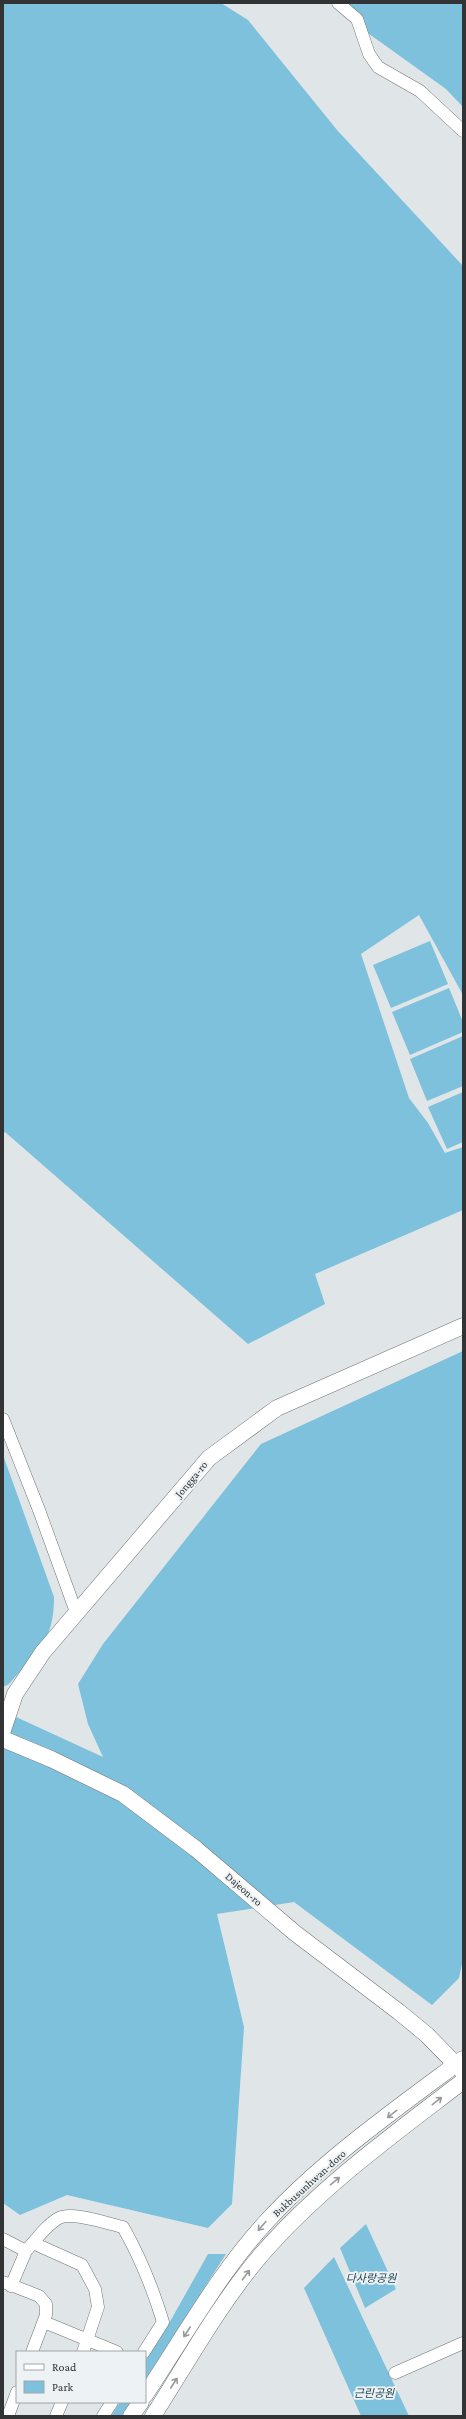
<svg xmlns="http://www.w3.org/2000/svg" width="466" height="2419" font-family="'Crimson Pro','Noto Sans KR',serif">
  <rect width="100%" height="100%" fill="#e0e5e7"/>
  <path fill="#7dc1dd" d="M3,3h218l27,17 89,110 126,136v729l-44,-80 -58,39 48,144 19,25 17,30 18,-6v63l-148,64 10,30 -77,40 -243,-212 -2,2z
    M342,3h121v104l-17,-18 -88,-63z
    M430,941l18,43 -57,24 -18,-43z
    M449,988l14,34v10l-53,23 -18,-43z
    M463,1036v50l-36,15 -17,-42z
    M463,1092v50l-16,7 -19,-42z
    M463,1351v608l-4,19 -27,27 -138,-103 -77,12 27,113 -12,177 -24,24 -141,-33 -47,20 -17,-12v-492l100,46 -15,-33 -10,-40 25,-40 158,-200z
    M3,1455l51,142c0,46 -18,55 -45,87l-6,3z
    M366,2224l30,65 -31,19 -25,-60z
    M208,2254h18l-81,126v-19l22,-34z
    M334,2257l75,159h-48l-57,-128z
    M120,2402h11l-9,14h-11z"/>
  <g fill="none" stroke-linecap="round" stroke-linejoin="round">
    <defs>
      <path id="minor" d="M338,3l19,16 12,35 9,13 42,24 43,40
        M3,1419l36,91 37,102
        M3,2239l23,12 -15,35
        M33,2243l49,22 13,24 3,18 -15,45
        M26,2251c10,-11 20,-26 33,-33 13,-7 50,6 64,9 17,30 30,62 40,95l-19,30
        M3,2282l36,14 7,8v11l-14,37
        M44,2322l73,30
        M395,2373l68,-30
        M8,2416l9,-24
        M56,2416l6,-14
        M103,2416l9,-14"/>
      <path id="major" d="M3,1730l12,-36 28,-42 166,-194 68,-50 186,-82
        M3,1739l48,20 72,35 73,55 99,84 104,79 28,23 36,37
        M145,2395c39,-58 74,-122 122,-174 55,-60 130,-113 196,-162
        M131,2416l10,-14
        M153,2416c34,-53 67,-113 108,-161 59,-68 132,-120 202,-174"/>
    </defs>
    <use href="#minor" stroke="#707476" stroke-width="13"/>
    <use href="#major" stroke="#707476" stroke-width="17"/>
    <use href="#minor" stroke="#fff" stroke-width="12"/>
    <use href="#major" stroke="#fff" stroke-width="16"/>
  </g>
  <defs><path id="oneway-shaft" d="M-6 0H5M1.5-3L5.5 0L1.5 3" fill="none" stroke-width="1.6" stroke-linecap="round" stroke-linejoin="round"/></defs>
  <g stroke="#98999a">
    <use href="#oneway-shaft" transform="translate(437 2101) rotate(-38)"/>
    <use href="#oneway-shaft" transform="translate(392 2114) rotate(142)"/>
    <use href="#oneway-shaft" transform="translate(335 2181) rotate(-39)"/>
    <use href="#oneway-shaft" transform="translate(262 2226) rotate(130)"/>
    <use href="#oneway-shaft" transform="translate(246 2275) rotate(-53)"/>
    <use href="#oneway-shaft" transform="translate(187 2332) rotate(123)"/>
    <use href="#oneway-shaft" transform="translate(174 2383) rotate(-57)"/>
  </g>
  <g text-anchor="middle" stroke-width="4" stroke-linejoin="round" paint-order="stroke">
    <g font-size="11" fill="#313334" stroke="#edf2f5">
      <text transform="translate(191 1479) rotate(-50)" y="4">Jongga-ro</text>
      <text transform="translate(244 1889) rotate(41)" y="4">Dajeon-ro</text>
      <text transform="translate(309 2183) rotate(-42)" y="4">Bukbusunhwan-doro</text>
    </g>
    <g font-size="11" font-style="italic" fill="#193d4b" stroke="#edf2f5">
      <text x="371" y="2282">다사랑공원</text>
      <text x="374" y="2397">근린공원</text>
    </g>
  </g>
  <rect width="466" height="2419" fill="none" stroke="#313334" stroke-width="8"/>
  <rect x="16" y="2351" width="130" height="52" fill="#edf2f5" stroke="#a2a6a8"/>
  <rect x="24" y="2364" width="20" height="6" fill="#ffffff" stroke="#a2a6a8"/>
  <text x="52" y="2371" font-size="12" fill="#313334">Road</text>
  <rect x="24" y="2381" width="20" height="12" fill="#7dc1dd" stroke="#a2a6a8"/>
  <text x="52" y="2391" font-size="12" fill="#313334">Park</text>
</svg>
